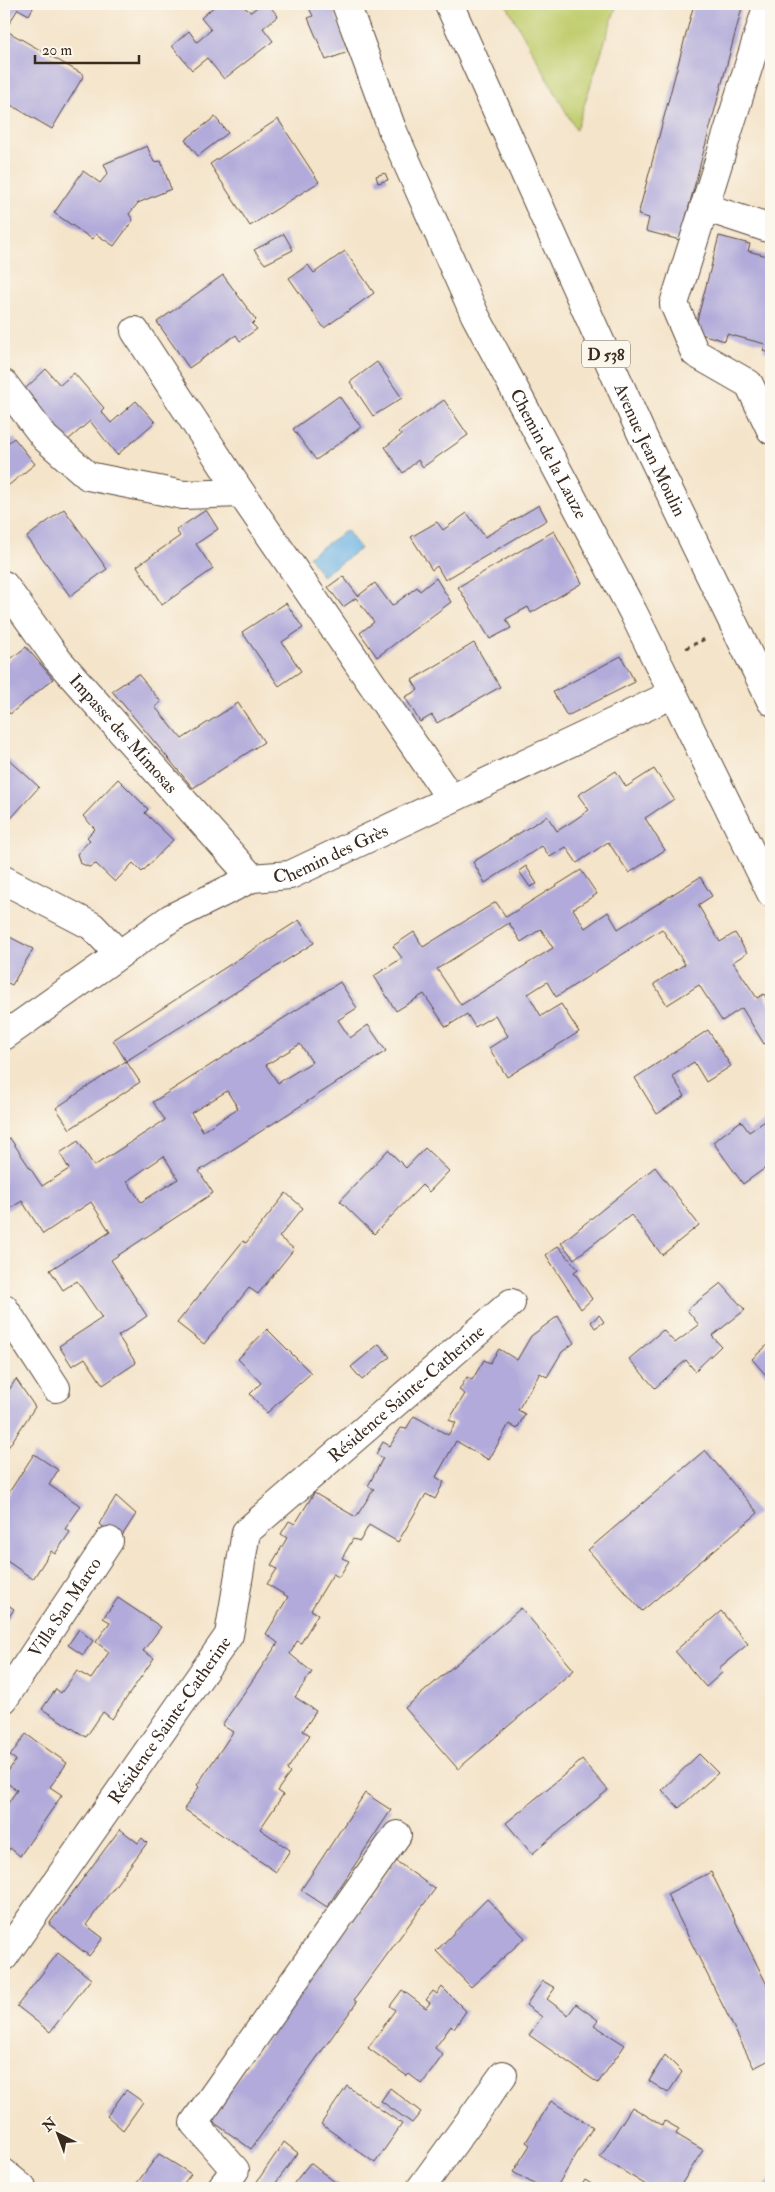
<svg xmlns="http://www.w3.org/2000/svg" width="775" height="2192" font-family="'IM FELL Double Pica',serif">
  <rect width="100%" height="100%" fill="#fbf7ec"/>
  <filter id="ink" filterUnits="userSpaceOnUse"><feTurbulence type="fractalNoise" baseFrequency=".02" numOctaves="2"/><feDisplacementMap in="SourceGraphic" scale="10" xChannelSelector="R" yChannelSelector="G"/><feConvolveMatrix kernelMatrix="1 2 1 2 8 2 1 2 1" color-interpolation-filters="sRGB"/></filter>
  <filter id="wash" filterUnits="userSpaceOnUse"><feTurbulence type="fractalNoise" baseFrequency=".0096" numOctaves="4" result="noise"/><feDisplacementMap in="SourceGraphic" scale="20" xChannelSelector="R" yChannelSelector="G"/><feGaussianBlur stdDeviation="1.12" result="paint"/><feColorMatrix in="noise" values="0 0 0 0 0 0 0 0 0 0 0 0 0 0 0 0 0 1.4 0 .05"/><feComposite in="paint" operator="in"/></filter>
  <g filter="url(#wash)">
    <rect width="100%" height="100%" fill="#f4e4ca"/>
    <path fill="#c1ce6f" stroke="#7e7c46" d="M506,4h111l-41,126z"/>
    <path fill="#6eb4e4" stroke="#546f81" d="M347,530l13,19 -38,27 -13,-20z"/>
    <g id="blocks">
      <path fill="#b1aada" fill-rule="evenodd" d="M4,4h31l-6,11 -11,-6 -13,21 79,45 -32,54 -48,-28z
        M217,4h22l12,8 10,-8h7l10,12 -15,12 10,13 -49,38 -17,-21 -15,12 -20,-24 17,-15 8,11 14,-12 -10,-12z
        M312,4h20l16,48 -22,8 -18,-42 5,-2 -5,-10z
        M694,4h49l-63,236 -34,-9 3,-13 -11,-3z
        M215,117l13,16 -30,23 -13,-16z
        M278,119l41,63 -69,44 -40,-62z
        M147,146l7,16 7,-1 10,28 -33,14 -9,11 4,6 -19,26 -18,-12 -4,5 -38,-26 29,-42 17,12 8,-10 -4,-9z
        M385,173l3,7 -10,3 -2,-7z
        M284,234l9,16 -28,14 -11,-14z
        M719,236l31,8 -2,7 23,6v96l-8,-2 2,-7 -38,-10 -2,7 -31,-9z
        M345,251l29,42 -50,35 -35,-50 19,-13 6,8z
        M223,275l33,45 -4,4 5,5 -17,12 -4,-6 -47,33 -32,-46z
        M377,362l25,36 -29,18 -23,-34z
        M46,369l14,16 14,-12 30,35 -3,3 10,12 25,-22 19,21 -38,33 -27,-34 -23,20 -33,-37 3,-2 -12,-13z
        M339,396l22,31 -45,33 -23,-31z
        M444,400l24,35 -45,32 -5,-7 -15,13 -18,-26 16,-12 -3,-3z
        M14,438l21,26 -31,25v-43z
        M539,505l8,15 -102,60 -8,-14 -5,4 -21,-33 26,-15 6,8 24,-17 18,24z
        M64,509l43,60 -37,27 -43,-59z
        M206,510l12,19 -22,15 17,25 -51,36 -25,-39 43,-30 -4,-6z
        M554,531l28,52 -51,30 -3,-6 -22,12 5,9 -21,11 -32,-52z
        M343,576l15,20 17,-13 17,23 25,-19 3,4 16,-13 15,24 -74,55 -17,-24 14,-11 -18,-24 -13,9 -15,-20z
        M286,603l17,25 -21,14 19,29 -22,15 -37,-54z
        M474,643l26,44 -63,36 -5,-8 -12,7 -15,-25 13,-7 -6,-10z
        M26,647l27,32 -43,35 -6,-8v-42z
        M621,656l14,26 -68,34 -14,-24z
        M138,674l23,28 -6,5 27,32 56,-36 26,39 -71,46 -81,-97z
        M4,755l35,32 -33,37 -2,-2z
        M654,769l20,30 -29,19 20,32 -36,23 -21,-31 -31,21 -11,-16 -16,10 -8,-11 -57,37 -12,-21 74,-46 10,15 13,-8 19,-13 -11,-15 38,-24 10,16z
        M118,779l30,30 -3,4 28,27 -31,32 -9,-9 -18,19 -19,-18 -7,3 -9,-4 -3,-9 13,-14 -3,-3 8,-8 -12,-13z
        M526,866l11,18 -7,3 -11,-16z
        M581,870l16,24 -24,15 12,19 23,-16 10,17 82,-52 12,19 -14,9 22,37 15,-9 12,20 -14,9 24,36 7,-4 7,12v34l-7,4 -22,-36 -20,13 -23,-36 -32,20 -13,-21 31,-20 -23,-35 -106,68 -9,-15 -19,12 13,22 20,-12 18,28 -72,45 -18,-29 19,-12 -13,-21 -20,12 -8,-13 -21,13 -22,-33 -28,17 -22,-35 28,-18 -9,-12 21,-14 9,15 73,-45 10,15zM509,923l12,19 20,-13 12,19 -92,57 -24,-36z
        M299,920l15,23 -188,118 -13,-21z
        M4,934l29,15 -21,36 -8,-4z
        M340,982l17,26 -19,12 12,18 18,-13 18,26 -187,120 14,22 -102,67 36,56 -29,20 18,27 -33,22 -18,-27 -13,8 -13,-20 43,-28 -25,-37 -14,9 -13,-20 60,-38 -19,-30 -48,32 -21,-33 -18,11v-70l6,-4 32,48 27,-17 -9,-16 18,-12 16,25 71,-46 -12,-18zM300,1044l12,18 -34,21 -12,-18zM227,1091l11,17 -35,23 -12,-18zM164,1156l14,23 -37,23 -14,-21z
        M708,1030l23,36 -25,16 -12,-20 -22,14 13,20 -28,18 -22,-36z
        M126,1061l14,21 -70,47 -14,-21z
        M771,1117v47l-28,20 -30,-42 28,-21 8,11z
        M425,1148l24,23 -20,21 -7,-7 -48,49 -34,-33 48,-51 18,18z
        M655,1167l44,58 -37,30 -31,-40 -57,44 -13,-16z
        M286,1193l17,15 -24,29 15,12 -36,45 -9,-6 -45,56 -27,-21 66,-82 3,2z
        M558,1246l20,23 -4,3 18,27 -11,10 -35,-54z
        M721,1283l24,27 -33,26 9,10 -26,25 -9,-11 -31,28 -26,-29 34,-29 12,13 24,-18 -12,-15z
        M599,1315l5,7 -9,6 -4,-6z
        M558,1316l16,27 -12,9 -15,25 -7,-4 -22,37 7,4 -8,15 -8,-5 -20,36 -33,-19 -20,36 8,5 -9,17 -9,-5 -28,48 -29,-17 -9,16 -7,-2 -11,19 7,3 -10,16 -6,-3 -22,36 7,4 -17,29 -4,-2 -7,13 22,18 -17,25 21,14 -13,20 7,4 -23,35 3,3 -13,18 6,4 -23,34 30,21 -14,22 -92,-63 15,-22 -2,-2 36,-53 -11,-7 56,-82 -12,-9 22,-37 -21,-13 10,-15 -6,-4 16,-27 -6,-4 8,-13 6,3 19,-31 42,24 18,-28 -6,-3 15,-28 -7,-4 7,-12 7,4 11,-18 5,1 8,-13 34,19 8,-12 -7,-3 16,-26 -6,-4 8,-13 5,3 12,-20 6,3 9,-14 18,11 14,-24z
        M267,1329l44,44 -44,40 -17,-19 11,-11 -23,-24z
        M771,1342v39l-19,-22z
        M379,1344l11,13 -28,23 -11,-13z
        M16,1379l19,28 -30,45 -1,-54z
        M705,1450l53,63 -116,98 -54,-61z
        M34,1454l24,16 -9,15 32,21 -16,23 5,3 -15,22 -4,-3 -18,28 -29,-20v-59z
        M116,1496l20,18 -16,25 -21,-15z
        M118,1598l43,29 -18,24 11,7 -42,61 -9,-7 -17,25 -44,-28 14,-20 5,4 16,-22 14,8 9,-13 9,-14 -13,-10 14,-20 -7,-4z
        M4,1602l10,7 -10,16z
        M521,1608l53,62 -116,99 -53,-61z
        M721,1611l27,33 -29,24 4,4 -17,15 -31,-36z
        M79,1629l14,12 -10,14 -15,-10z
        M26,1734l41,29 -17,24 12,8 -42,61 -10,-8 -6,9v-48l13,-19 -13,-9v-4l12,-17 -6,-4z
        M699,1754l19,19 -39,35 -17,-18z
        M582,1760l26,30 -76,64 -26,-31z
        M365,1793l26,17 -64,97 -26,-17z
        M120,1829l18,14 4,-5 5,5 -61,82 17,13 -14,18 -40,-32z
        M396,1861l39,28 -81,111 3,2 -106,147 -42,-30z
        M711,1872l60,121v66l-17,9 -87,-174z
        M487,1899l38,39 -54,49 -35,-36z
        M58,1953l33,26 -41,53 -33,-26z
        M543,1981l12,7 -8,11 21,16 8,-11 22,16 -4,5 31,20 -27,38 -69,-48 13,-18 -16,-12z
        M442,1987l24,24 -12,18 -3,-3 -16,22 8,7 -21,29 -13,-10 -2,2 -39,-28 27,-38 -5,-4 12,-16 24,18 4,-5 -4,-3 7,-9 4,3z
        M665,2055l17,17 -14,21 -19,-12z
        M347,2086l55,38 -27,39 -54,-39z
        M390,2088l31,24 -9,11 -31,-22z
        M126,2090l17,12 -20,28 -16,-14z
        M551,2101l42,26 -37,61h-15l-28,-16 17,-27 -4,-3z
        M632,2107l30,18 3,-4 14,8 -3,5 27,16 -24,38h-28l-51,-31z
        M284,2142l14,11 -26,35h-9l-7,-5z
        M159,2154l32,20 -11,14h-47z
        M310,2163l30,23 -2,2h-48z
        M771,2179v9h-8z
        M585,2180l13,8h-18z"/>
    </g>
  </g>
  <g filter="url(#ink)">
    <use href="#blocks" fill-opacity="0" stroke="#574638" stroke-width="1"/>
    <g fill="none" stroke-linecap="round" stroke-linejoin="round">
      <defs>
        <g id="minor">
          <path id="s1" d="M346,4l46,125 83,186 158,297 138,281"/>
          <path d="M768,4l-94,300 21,49 54,31 22,46"/>
          <path d="M704,207l67,22"/>
          <path d="M135,331l106,162 210,306"/>
          <path d="M4,384l41,54 43,38 95,19 58,-2"/>
          <path id="s2" d="M4,585l53,74 195,219"/>
          <path d="M4,880l88,46 27,28"/>
          <path id="s3" d="M4,1036l167,-118 81,-40 38,-3 383,-181"/>
          <path d="M4,1308l52,80"/>
          <path id="s4" d="M4,1699l105,-158"/>
          <path id="s5" d="M4,1957l225,-322 17,-103 265,-229"/>
          <path d="M4,2173l18,15"/>
          <path d="M221,2188l14,-18 -41,-47 203,-288"/>
          <path d="M421,2188l82,-113"/>
        </g>
        <g id="major">
          <path id="s6" d="M449,4l194,433 128,264"/>
        </g>
      </defs>
      <use href="#minor" stroke="#574638" stroke-width="30"/>
      <use href="#major" stroke="#574638" stroke-width="30"/>
      <path stroke="#574638" stroke-width="3" stroke-dasharray="4 4" stroke-linecap="butt" d="M686,648l19,-9"/>
      <use href="#minor" stroke="#fff" stroke-width="28"/>
      <use href="#major" stroke="#fff" stroke-width="28"/>
    </g>
  </g>
  <g text-anchor="middle" stroke-width="4.5" stroke-linejoin="round" paint-order="stroke">
    <rect fill="#fbf7ec" stroke="#75685c" stroke-width="1" x="582" y="340.5" width="48" height="27" rx="4"/>
    <g font-size="16" font-weight="bold" fill="#3b2a1e">
      <text x="606" y="360">D 538</text>
    </g>
    <g font-size="18" fill="#3b2a1e" stroke="#fbf7ec">
      <text dy="6" stroke="none"><textPath href="#s6" startOffset="489">Avenue Jean Moulin</textPath></text>
      <text dy="6" stroke="none"><textPath href="#s1" startOffset="494">Chemin de la Lauze</textPath></text>
      <text dy="6" stroke="none"><textPath href="#s2" startOffset="191">Impasse des Mimosas</textPath></text>
      <text dy="6" stroke="none"><textPath href="#s3" startOffset="378">Chemin des Grès</textPath></text>
      <text dy="6" stroke="none"><textPath href="#s5" startOffset="709">Résidence Sainte-Catherine</textPath></text>
      <text dy="6" stroke="none"><textPath href="#s4" startOffset="110">Villa San Marco</textPath></text>
      <text dy="6" stroke="none"><textPath href="#s5" startOffset="289">Résidence Sainte-Catherine</textPath></text>
    </g>
  </g>
  <rect width="775" height="2192" fill="none" stroke="#fbf7ec" stroke-width="20"/>
  <g transform="translate(58 2134) rotate(318)" stroke="#fbf7ec" stroke-width="4" paint-order="stroke">
  <path d="M0-4L9 19L0 12L-9 19Z" fill="#3b2a1e"/>
  <text y="-8" font-size="14" font-weight="bold" text-anchor="middle" fill="#3b2a1e">N</text>
  </g>
  <path d="M35 55v8h104v-8" fill="none" stroke="#3b2a1e" stroke-width="2.5"/>
  <text x="42" y="55" font-size="15" fill="#3b2a1e" stroke="#fbf7ec" stroke-width="4" paint-order="stroke">20 m</text>
</svg>
